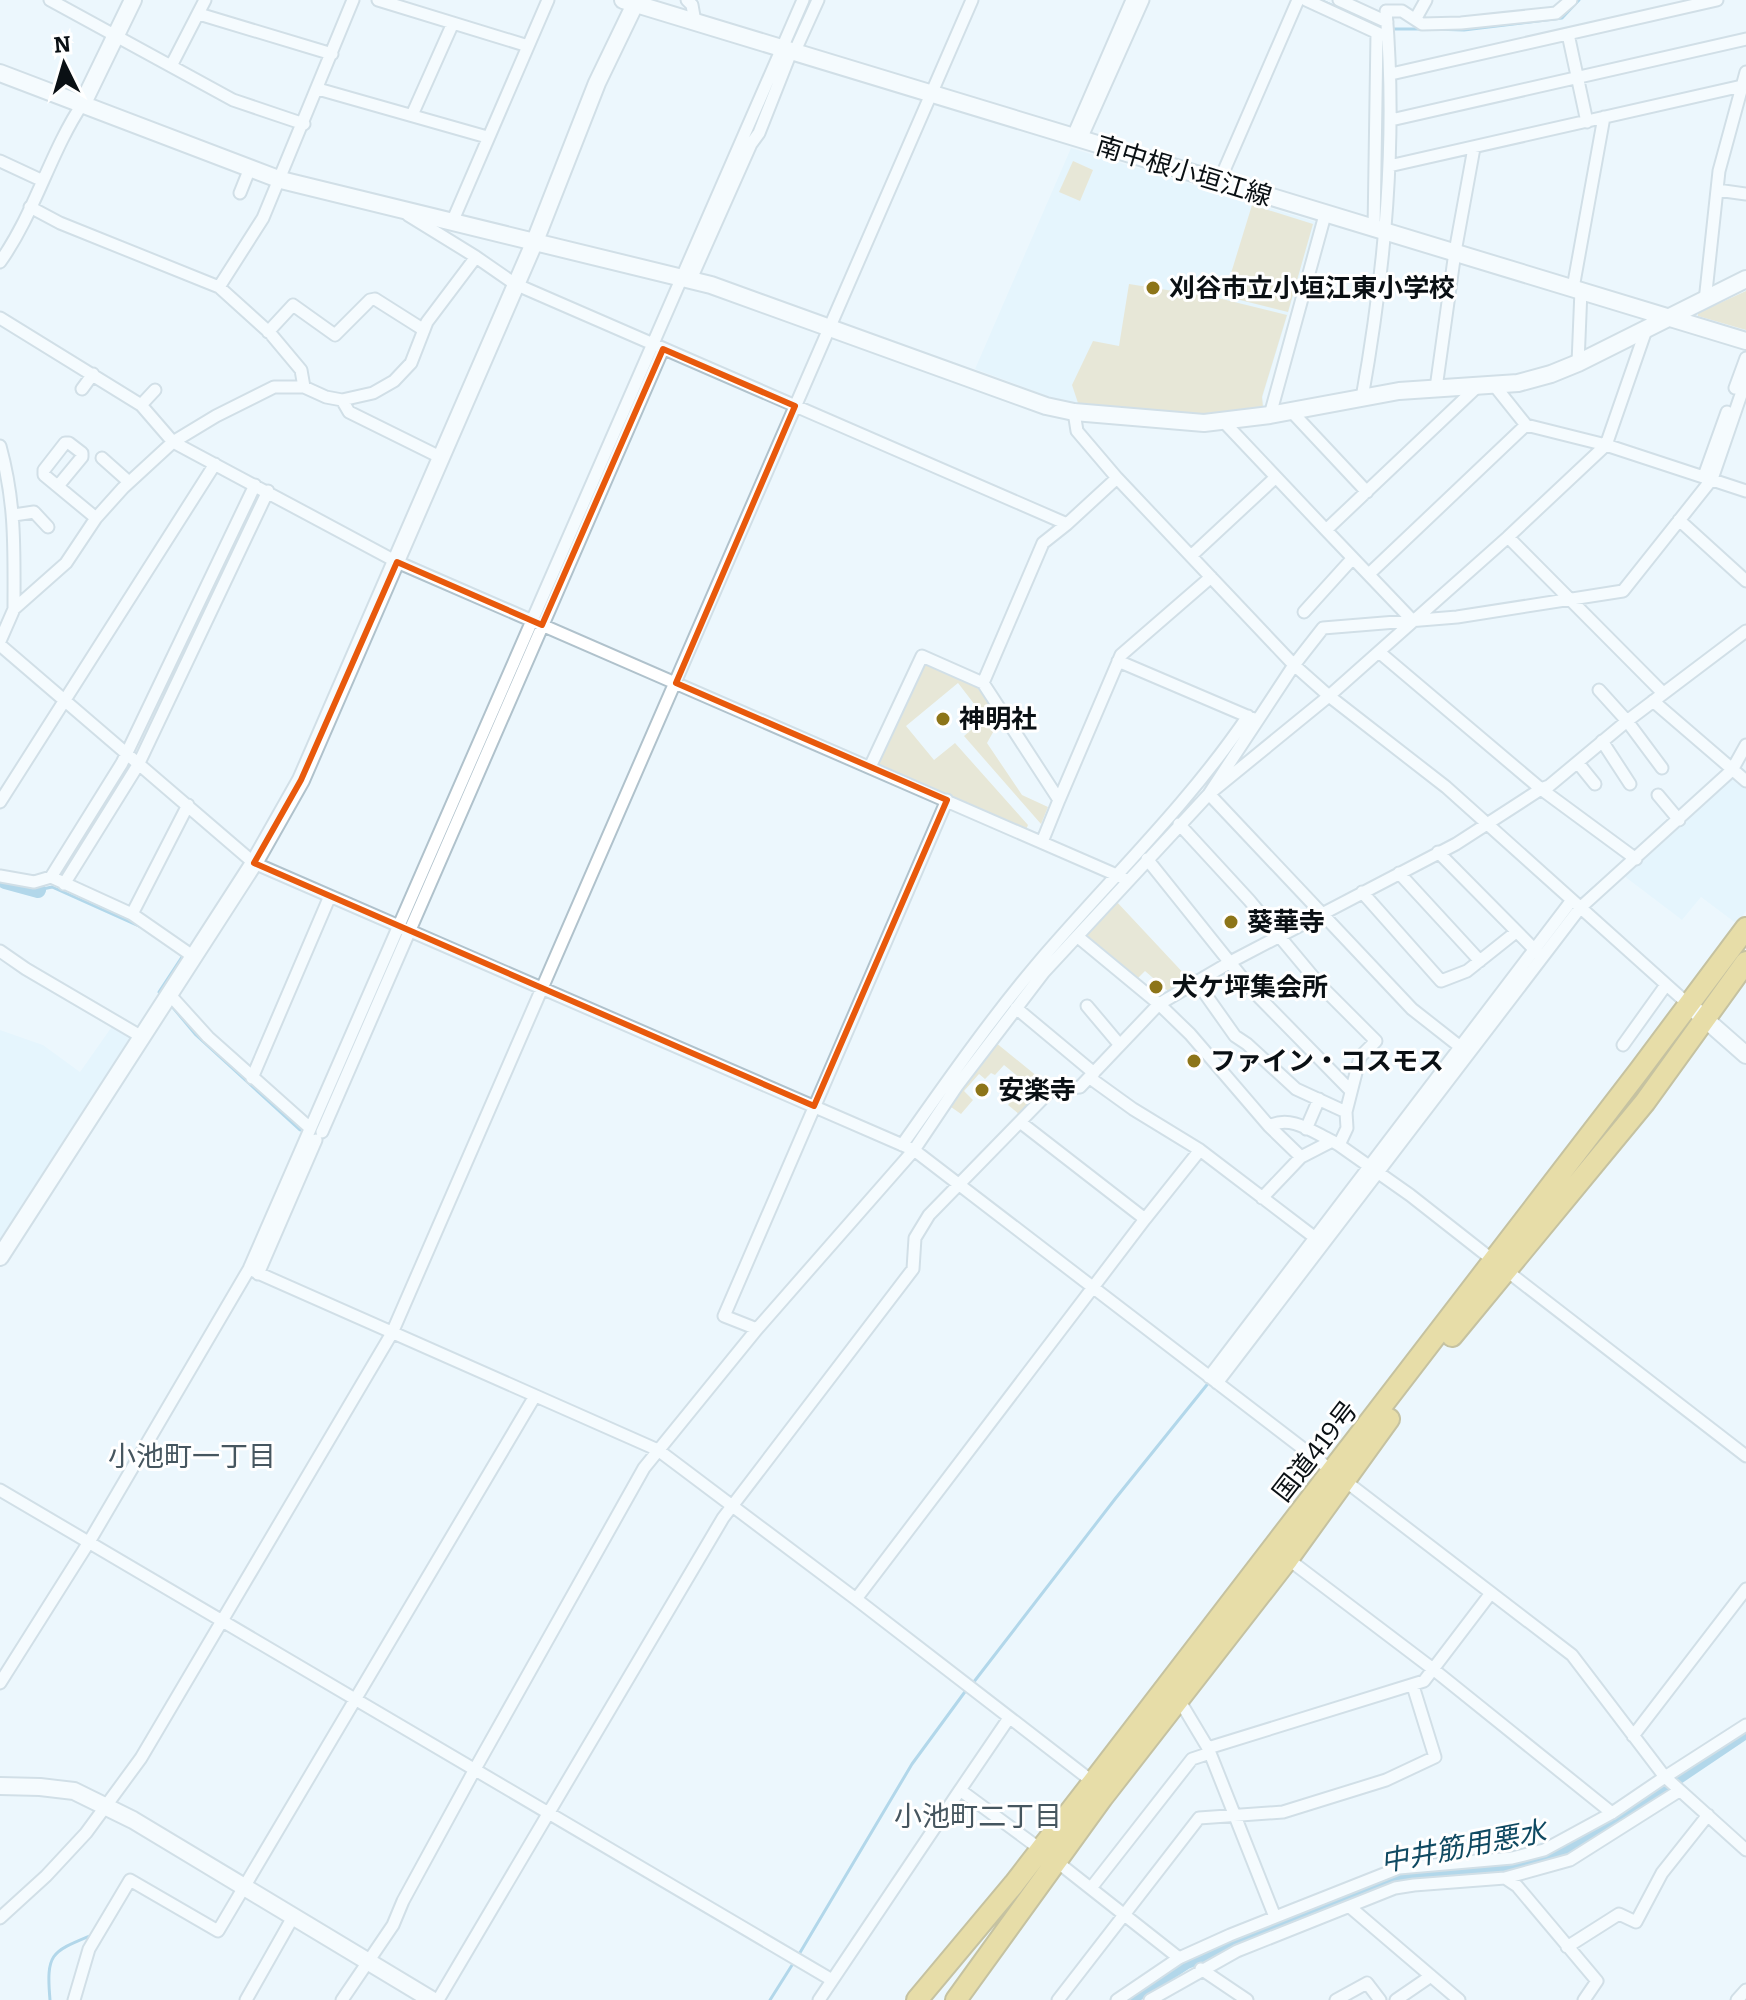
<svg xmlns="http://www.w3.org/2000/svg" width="1746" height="2000" font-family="Bitter,'Noto Sans JP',serif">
  <rect width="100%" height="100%" fill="#ecf7fd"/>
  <path fill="#dcf1fd" d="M1071,148l245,74 -53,174 1,11 -75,8 -123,-12 -91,-34z
    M1734,775l12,10v126l-9,13 -36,-27 -19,23 -58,-44z
    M113,1025l21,11 -134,207v-213l43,15 37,27z"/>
  <path fill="#e0d3a9" d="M1073,161l20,9 -13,31 -21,-9z
    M1252,205l61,19 -25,88 -64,-16z
    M1129,284l89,14 69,17 -25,82 1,10 -65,7 -120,-11 -6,-18 21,-44 26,5z
    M1746,291v39l-48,-14v-3z
    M923,661l57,25 21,32 -14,25 35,52 26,12 -7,17 -77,-88 21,-18 -27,-35 -52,43 28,34 21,-17 73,82 -2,5 -149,-65z
    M1116,901l72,77 -20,13 -23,-20 -8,8 -52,-42z
    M995,1042l54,44 -29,29 -12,-10 18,-22 -22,-18 -9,10 -4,-2 -6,6 -6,-5 -15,17 9,9 -12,14 -10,-7z"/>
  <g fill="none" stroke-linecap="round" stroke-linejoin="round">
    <path stroke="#6bb0d3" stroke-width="3" d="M1320,0l64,28
      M1392,29h32
      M1432,29l32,1 98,-12 17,-18
      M60,873l68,-106 3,-8
      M38,890l14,-3 89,40
      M421,891l16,-37
      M1580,900l17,-15
      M162,996l-3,-4 23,-35 -1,-5
      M170,1004l26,31 104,95
      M973,1683l142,-184 95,-118
      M798,1956l114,-192 55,-75
      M50,2000c-4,-47 1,-48 42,-65
      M770,2000l24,-38"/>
    <path stroke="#6bb0d3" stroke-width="10" d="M1132,2000l55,-36 210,-86 24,-5 100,-7 25,-6 53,-27 147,-99"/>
    <path stroke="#6bb0d3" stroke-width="16" d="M5,881l33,9"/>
    <defs>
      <path id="street" d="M50,0l183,100 71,24
        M378,0l150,46
        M687,0l5,5 3,17
        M1306,0l76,35
        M1339,0l48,22
        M199,14l133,40
        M1416,18l10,-18
        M1568,34l19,88
        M794,53l24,-53
        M171,66l34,-66
        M1391,74l326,-74
        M318,89l169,48
        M412,115l41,-92
        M1391,120l355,-81
        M1073,136l59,-136
        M1081,139l62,-139
        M0,161l43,20
        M1389,166l353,-80
        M1219,182l79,-182
        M1717,190l29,4
        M240,193l10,-25
        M30,207l30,16 159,64 51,46 31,37 3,17
        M408,215l68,42
        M453,220l95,-220
        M1374,230l3,-197
        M0,262c35,-49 50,-110 83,-159
        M691,279l60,-135 8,-11 32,-81
        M219,287l44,-69 90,-218
        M1573,288l31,-171
        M1705,301l14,-130 27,-99
        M0,318l141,87 32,37 -50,46 -27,30 -30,45 -52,46 -14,32
        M268,332l25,-27 42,30 35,-35 5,-1 49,31
        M1578,363l3,-73
        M1494,385l32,40 80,20 140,46
        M1436,388l19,-136 19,-104
        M1735,388l11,-30
        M82,389l11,-15
        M1362,398c23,-129 35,-257 24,-387h16l20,13 39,-1 95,-10 15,-13
        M342,400l7,12 91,45
        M141,405l14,-15
        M1291,411l76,81
        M1074,412l3,19 40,47 177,187 35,31 117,91 242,217
        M1270,415l55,-200
        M1223,421l103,109 152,-144
        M0,446c16,58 14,104 14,163
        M102,458l27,24
        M1704,476l23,-64
        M1117,478l-50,46 -552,-240 -39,-27 -49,65 -16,41 -17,18 -21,12 -31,7 -16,-3 -22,-10h-30l-58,29 -43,26 224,120 731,318
        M58,486l24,-29v-4l-13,-10h-4l-21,27v5l52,43
        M14,515l20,-3 14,15
        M1679,520l67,61
        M1326,530l87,91
        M1508,537l155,156
        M1191,556l85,-79
        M1369,574l157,-149
        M1304,612l48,-53
        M0,645l254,218 660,287 658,505 93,122 -53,36 -68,37 -32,8 -113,10 -169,67 -51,23 -62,42
        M1379,652l162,137 95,70
        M1118,661l136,58
        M1599,690l28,31 35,47
        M1653,701l93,80
        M1602,741l28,43
        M1578,763l17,21
        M870,767l52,-111 61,27
        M1658,795l21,25
        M1059,800l62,-145 90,-78
        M0,802l215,-338
        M1179,824l70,76 71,85 56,56 -16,16 -14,55 -50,-23 -49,-45 -12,-8 -39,-55
        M1042,842l17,-42 -76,-117 60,-140 24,-19
        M1438,852l101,102
        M1147,859l105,131 99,101
        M1399,873l81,88
        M0,876l34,6 17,-5 81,37 62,43
        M51,877l71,-114 133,-278
        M64,884l74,-119 130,-274
        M1362,892l79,89 26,-10 49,-39
        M132,914l56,-109
        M1078,937l81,67 31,30 79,92 32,31 -39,41
        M0,951l26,18 116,68
        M170,995l38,42 102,91
        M1087,1006l32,38
        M1016,1008l78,65
        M1623,1045l43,-60
        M1468,1053l-56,-44 -203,-215 120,-98 179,-159 98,-92 40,-115
        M252,1078l78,-182
        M1090,1078l43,31 67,41 118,90
        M1020,1122l125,97
        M1269,1126c22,-11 42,5 63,15
        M1306,1129l13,-30
        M322,1132l341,-783
        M902,1145c44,-62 87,-124 136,-182 70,-82 149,-157 210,-247
        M1339,1145l8,-17 -1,-16
        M1301,1157l31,-16 7,4 71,50 84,66
        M249,1269l409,181 198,149 237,183
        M1507,1271l239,185
        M258,1274l58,-134
        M757,1329l-33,-13 223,-516
        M1209,1377l363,-477
        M1217,1383l363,-475 152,-138 14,-25
        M0,1490l832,490
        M1288,1559l145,110 179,144
        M856,1599l289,-380 55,-69
        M0,1683l89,-141 160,-273 554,-1269
        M1178,1698l30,50 67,169
        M1746,1725l-81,52 81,73
        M1633,1736l113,-147
        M1208,1748l216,-67 67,-88
        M960,1790l49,-72
        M1056,1861l123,97
        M1505,1878l65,-18 109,-69
        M1091,1888l101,-129 18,-6
        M1350,1907l109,93
        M0,1918l46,-42 40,-43 55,-75 251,-425 580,-1333
        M1567,1947l52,-33 17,8 26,-49 46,-58
        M1201,1969l46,31
        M74,2000l15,-51 41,-69 88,51 317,-535
        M246,2000l47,-83
        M342,2000l51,-75 10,-24 72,-132 169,-301 113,-139 157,-179 43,-64 87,-114 165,-178 85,-129 29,-37 134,-11 166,-26 89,-112 34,-99
        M438,2000l285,-482 190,-249 2,-31 14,-23 122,-125 29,-3 79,-83 75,-44 222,-116 85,-55 8,-3 78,-65 119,-90
        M819,2000l141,-210 80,59
        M1058,2000l141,-182 84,-6 103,-32 49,-23 -22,-71
        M1150,2000l87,-49 158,-63 19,-3 91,-7 12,8 80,95 -13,19
        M1336,2000l31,-17 13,17
        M1396,2000l35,-24
        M1737,2000l9,-10"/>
      <path id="secondary" d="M623,0l1123,341
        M0,73l281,107 430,105 335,121 28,6 130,11 66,-8 129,-24 119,-8 33,-9 27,-11 168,-84
        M83,103l50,-103
        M1688,1004l58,51
        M0,1257l254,-394 47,-83 234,-539 62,-158 40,-83
        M0,1786l40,1 34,4 59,29 299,180"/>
      <path id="highway" d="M1452,1336l193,-234 101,-140
        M917,2000l97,-116 79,-102 546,-711 107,-143
        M956,2000l146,-202 186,-239 101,-140"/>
    </defs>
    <use href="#street" stroke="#b0c2cc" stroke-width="15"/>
    <use href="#secondary" stroke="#b0c2cc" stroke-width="20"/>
    <use href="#highway" stroke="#958031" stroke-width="24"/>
    <use href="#street" stroke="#fff" stroke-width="11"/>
    <use href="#secondary" stroke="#fff" stroke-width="16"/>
    <use href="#highway" stroke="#e0bd41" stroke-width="20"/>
  </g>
  <path d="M0 0H1746V2000H0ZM663,349l132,57 -119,277 271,117 -133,306 -560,-243 47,-83 96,-218 145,63z" fill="#ecf7fd" fill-opacity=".55" fill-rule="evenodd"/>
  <path fill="none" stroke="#e8590c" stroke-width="6" stroke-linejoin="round" d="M663,349l132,57 -119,277 271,117 -133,306 -560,-243 47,-83 96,-218 145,63z"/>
  <g fill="#8d7519" stroke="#fff" stroke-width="3">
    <circle cx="1153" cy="288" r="8"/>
    <circle cx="943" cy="719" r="8"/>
    <circle cx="1231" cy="922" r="8"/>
    <circle cx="1156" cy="987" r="8"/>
    <circle cx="1194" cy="1061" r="8"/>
    <circle cx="982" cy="1090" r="8"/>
  </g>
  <g text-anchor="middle" stroke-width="6" stroke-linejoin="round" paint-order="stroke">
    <g font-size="26" fill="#0a1014" stroke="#fff">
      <text transform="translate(1184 171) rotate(17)" y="9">南中根小垣江線</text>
      <text transform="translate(1315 1451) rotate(-52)" y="9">国道419号</text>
    </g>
    <g font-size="26" font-weight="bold" fill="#0a1014" stroke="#fff" text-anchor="start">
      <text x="1169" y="297">刈谷市立小垣江東小学校</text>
      <text x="959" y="728">神明社</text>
      <text x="1247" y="931">葵華寺</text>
      <text x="1172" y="996">犬ケ坪集会所</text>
      <text x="1210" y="1070">ファイン・コスモス</text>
      <text x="998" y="1099">安楽寺</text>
    </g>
    <g font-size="28" fill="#46565f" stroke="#fff">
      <text x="192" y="1466">小池町一丁目</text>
      <text x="978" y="1826">小池町二丁目</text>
    </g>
    <g font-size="28" font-style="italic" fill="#104a62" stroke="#fff">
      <text transform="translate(1463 1846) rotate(-11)" y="10">中井筋用悪水</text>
    </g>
  </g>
  <g transform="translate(64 64) rotate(355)" stroke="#ffffff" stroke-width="6" paint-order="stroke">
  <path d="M0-6L14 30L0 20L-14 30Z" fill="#0a1014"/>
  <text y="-12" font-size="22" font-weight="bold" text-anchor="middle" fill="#0a1014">N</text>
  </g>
</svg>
